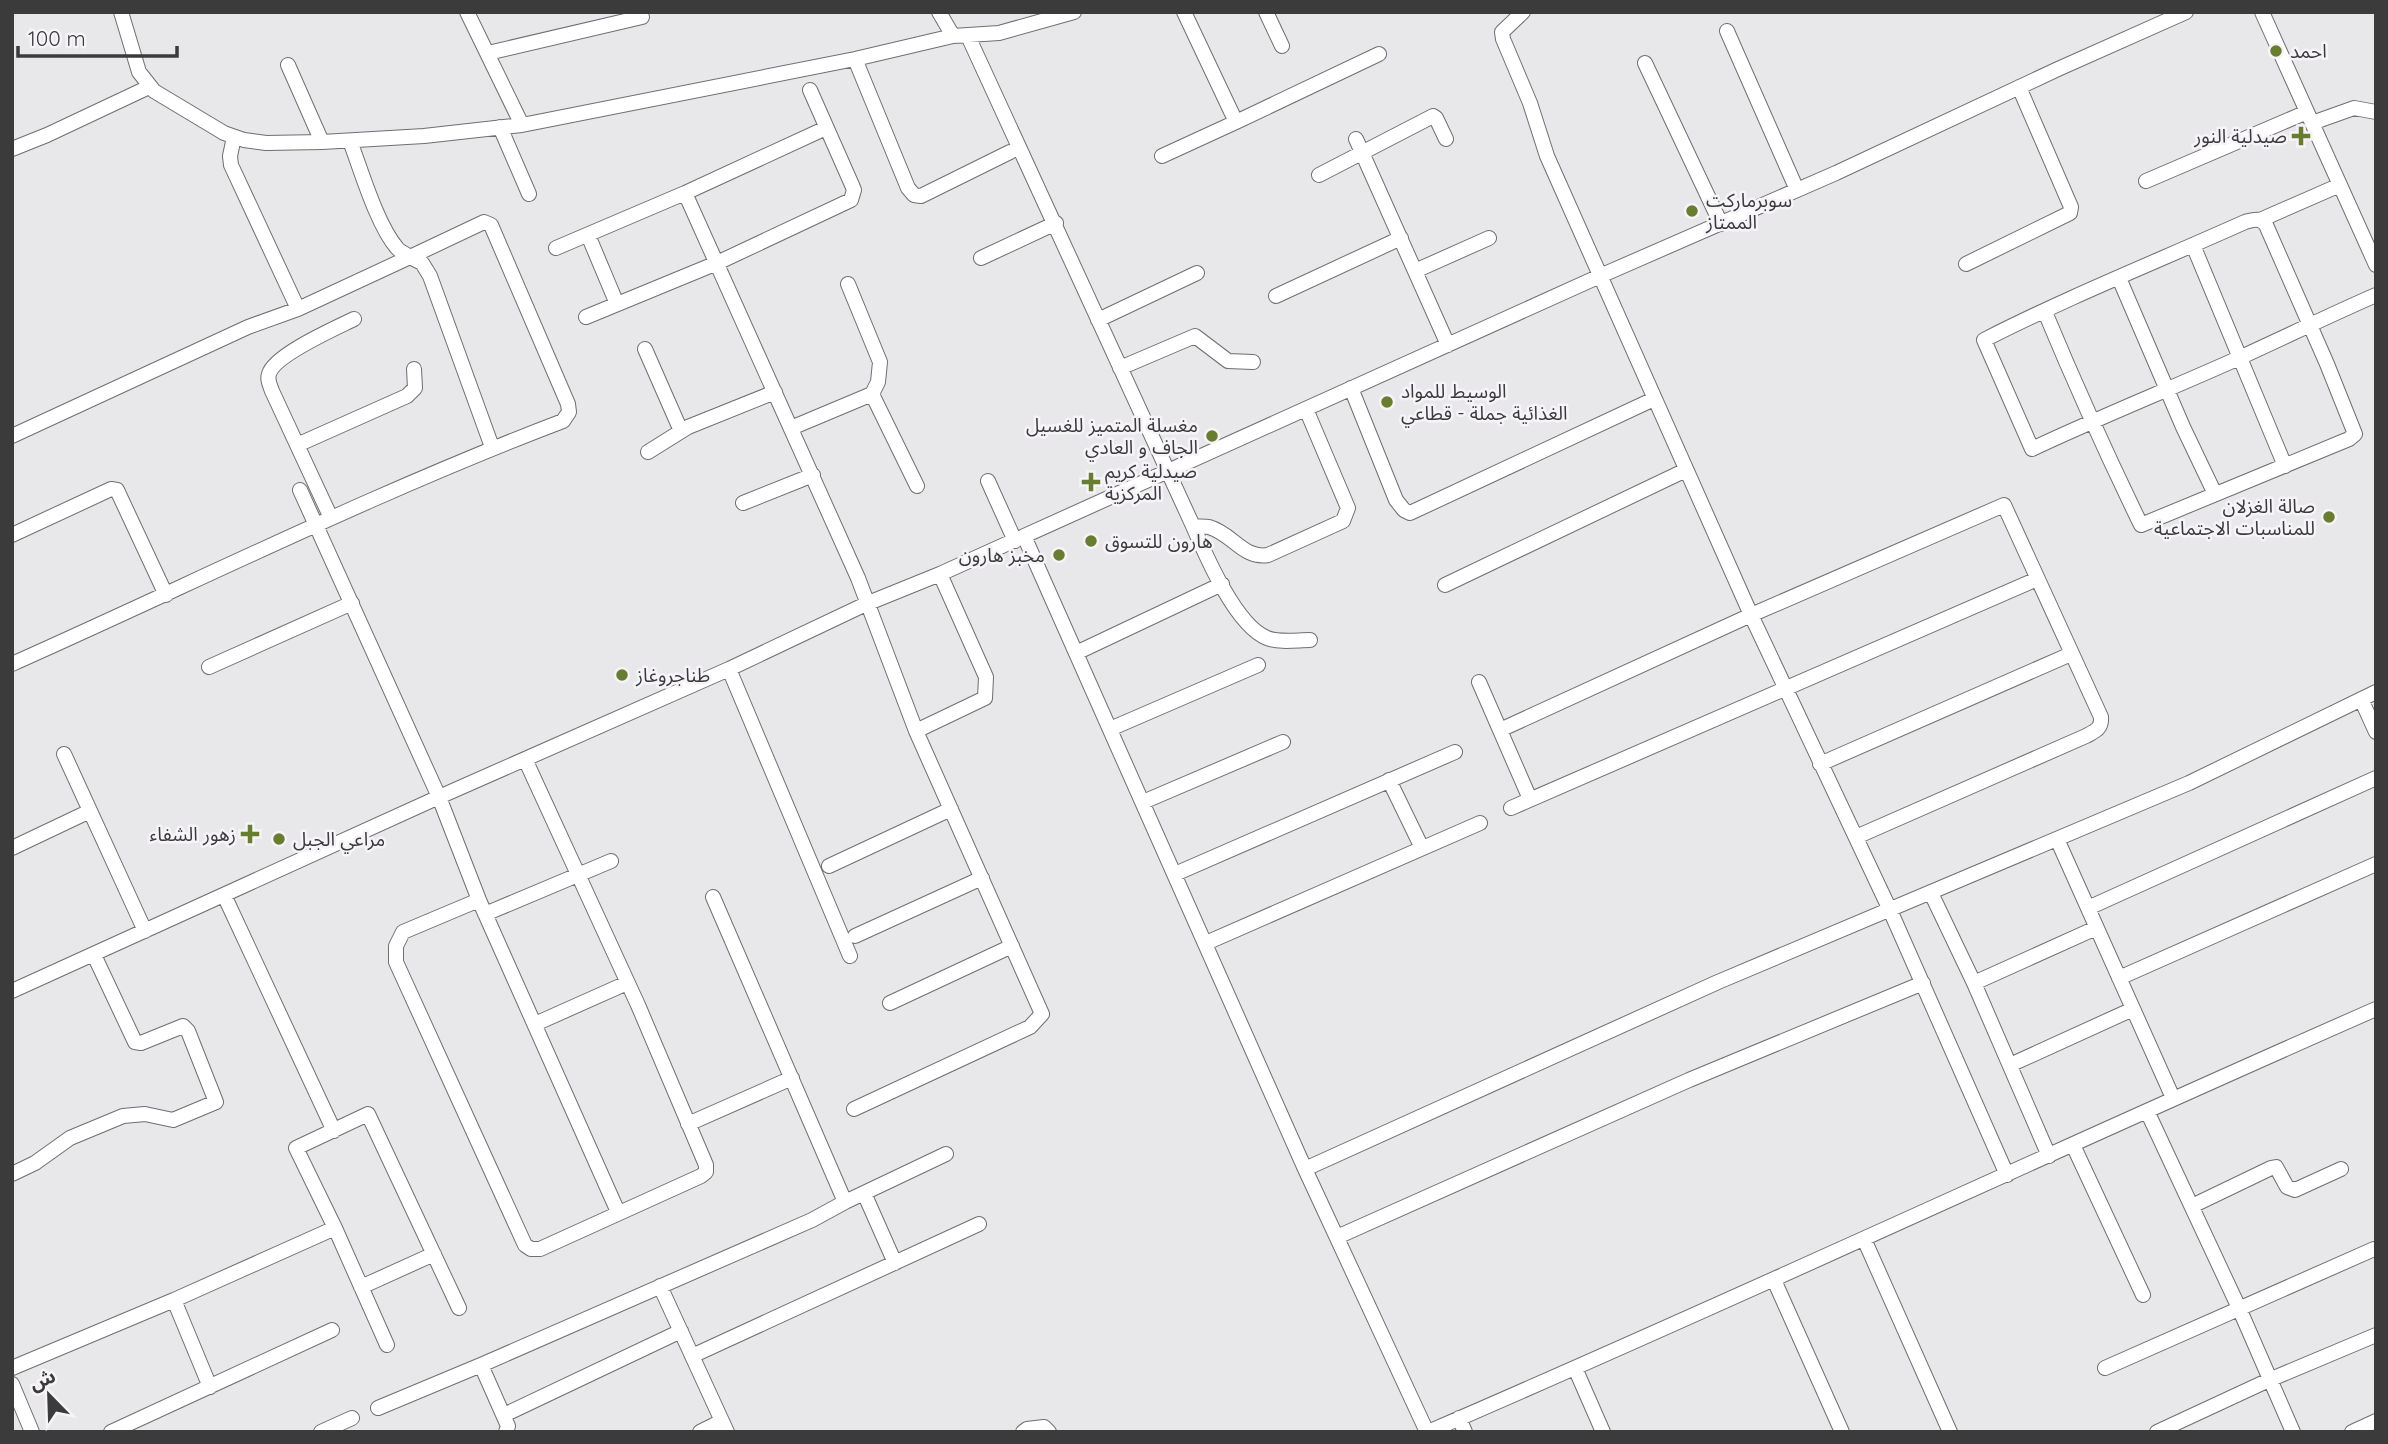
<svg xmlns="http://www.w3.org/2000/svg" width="2388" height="1444" font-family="Quicksand,'Noto Sans Arabic',sans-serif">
  <rect width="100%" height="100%" fill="#e8e7ea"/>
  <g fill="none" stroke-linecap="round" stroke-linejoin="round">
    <defs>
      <path id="minor" d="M121,12l18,60 15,19 70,42 20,7 22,3 56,-1 102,-6 98,-11 333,-66 98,-23
        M467,12l55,113
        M939,12l14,24 46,-3 75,-21
        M1184,12l52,110 143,-68
        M1266,12l16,34
        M1523,12l-21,20 1,7 27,64 17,53 204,459 139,295 117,265
        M2262,12l114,253
        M1727,31l70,159
        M968,36l225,490c13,30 43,100 74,112 13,5 30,2 43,2
        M488,53l154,-36
        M855,59l53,129 6,7 7,1 89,-44
        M1645,63l76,161
        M288,65l34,77
        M2312,123l42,-15 22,4
        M500,127l29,67
        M234,137l-4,19 1,9 67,144
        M1356,139l92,206
        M12,149l35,-14 102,-48
        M1162,156l74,-34
        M1319,175l114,-59 3,2 10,21
        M2146,181l161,-69
        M685,193l173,385 58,153 126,283 -12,13 -176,82
        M2260,220l80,-35
        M588,235l29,69
        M2193,245l92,221
        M556,248l129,-55 141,-65
        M981,258l75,-35
        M1966,264l104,-51 1,-6 -52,-120
        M1415,271l74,-33
        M2119,278l64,149 32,67
        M1276,296l125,-58
        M2045,312c30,72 62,143 96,213l208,-86 6,-5 -28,-70 -61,-139c-6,-8 -13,-5 -21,-3 -87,39 -177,75 -261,118l48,109c68,-32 138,-60 207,-91 46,-21 91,-43 137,-63
        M586,317l131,-54 134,-63 3,-10 -2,-5 -42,-95
        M1098,320l99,-47
        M645,349l36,82
        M1120,368l75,-32 33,25 25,1
        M1351,388l45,112 8,10 6,3 244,-114
        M872,394l45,92
        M791,428l81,-34 6,-12 2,-20 -32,-78
        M12,436l236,-109 50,-18 112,-52 12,6 8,13 62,171
        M297,445l110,-49 8,-8 -1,-19
        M648,452l40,-25 87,-35
        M988,481l27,60
        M300,490l139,307 40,103 139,312
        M743,503l70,-28
        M331,518l-59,-127c-2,-6 -5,-11 -3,-17 5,-19 67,-46 85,-55
        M1193,526c5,1 11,0 16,1 24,7 34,32 59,28l75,-34 5,-13 -42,-99
        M12,535l99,-46 6,1 49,105
        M1024,536l281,633 122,263
        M1445,585l241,-115
        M1076,653l146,-69
        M12,664c184,-82 364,-172 551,-243l6,-9 -1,-8 -77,-179 -7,-3 -74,35c-4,-3 -10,-5 -13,-9 -20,-23 -36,-78 -47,-107
        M209,667l143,-64
        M729,669l121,287
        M1479,682l51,117
        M2361,699l15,33
        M1110,729l148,-64
        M1500,730l251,-115 253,-110 97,212c1,12 -6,14 -15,19l-230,101
        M916,731l69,-33 1,-21 -46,-103
        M64,754l81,177
        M1820,764l251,-110
        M1389,780l33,68
        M1143,802l140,-60
        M1511,808l526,-229
        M2057,839l116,259
        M12,848l78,-37
        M829,866l122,-57
        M1175,874l280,-122
        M1931,893l43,90 75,173
        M224,895l110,236
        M479,900l-76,32 -7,14v16l129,283 6,4h9l161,-73 5,-4v-7l-68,-160 -113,-246
        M2088,908l288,-130
        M485,914l126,-53
        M855,936l127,-58
        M1206,943l274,-120
        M2119,978l257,-114
        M1974,983l122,-55
        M12,991l427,-194 290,-128 137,-65 74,-30 660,-298 236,-103 222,-104 128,-57
        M890,1003l122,-57
        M535,1024l92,-41
        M2010,1065l123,-56
        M2147,1111l92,197 54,124
        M688,1124l104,-46
        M2073,1145l70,150
        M1305,1169l413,-187 471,-199 187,-91
        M12,1174l23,-11 35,-25 53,-22 22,-2 28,6 43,-18 -28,-71 -5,-5 -42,17 -6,-1 -41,-87
        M864,1193l31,70
        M845,1202l101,-48
        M2192,1206l79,-38 5,-1 11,20 8,3 46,-21
        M1337,1237l352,-157 234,-97
        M1864,1239l86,193
        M1774,1280l68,152
        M660,1286l67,146
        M361,1287l73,-33
        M174,1300l36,87
        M387,1345l-52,-117 -39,-80 72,-34 91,194
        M692,1356l287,-132
        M481,1365l27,61 -2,6
        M12,1368l162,-68 161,-72
        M1575,1368l28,64
        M2105,1368l269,-119
        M12,1384l20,48
        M378,1408l103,-43 331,-145 33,-18 -132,-305
        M504,1415l177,-84
        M1459,1418l6,14
        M111,1432l221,-102
        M321,1432l31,-14
        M700,1432l22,-11
        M1023,1432l4,-3 17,-2 5,5
        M1428,1432c318,-137 631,-284 948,-423
        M2157,1432l112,-52 107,-45
        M2352,1432l24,-11"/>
    </defs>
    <use href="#minor" stroke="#6f6e71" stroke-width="16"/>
    <use href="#minor" stroke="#fff" stroke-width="14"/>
  </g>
  <g fill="#687d2e" stroke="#f6f4f8" stroke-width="2.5">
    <circle cx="2276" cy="51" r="7"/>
    <path d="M2297.5 125.5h7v7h7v7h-7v7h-7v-7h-7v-7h7z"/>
    <circle cx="1692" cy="211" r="7"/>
    <circle cx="1387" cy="402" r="7"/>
    <circle cx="1212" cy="436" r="7"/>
    <path d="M1087.5 471.5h7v7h7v7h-7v7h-7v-7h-7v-7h7z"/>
    <circle cx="2329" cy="517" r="7"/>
    <circle cx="1091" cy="541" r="7"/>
    <circle cx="1059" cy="555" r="7"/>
    <circle cx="622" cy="675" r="7"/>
    <path d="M246.5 823.5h7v7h7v7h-7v7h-7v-7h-7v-7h7z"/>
    <circle cx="279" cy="839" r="7"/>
  </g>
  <g text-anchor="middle" stroke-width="5" stroke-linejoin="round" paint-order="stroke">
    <g font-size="19" fill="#3b3b3c" stroke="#f6f4f8" text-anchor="start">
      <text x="2290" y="58">احمد</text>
      <text x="2287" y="143" text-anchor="end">صيدلية النور</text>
      <text x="1706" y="207">سوبرماركت<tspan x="1706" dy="22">الممتاز</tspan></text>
      <text x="1401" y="398">الوسيط للمواد<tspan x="1401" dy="22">الغذائية جملة - قطاعي</tspan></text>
      <text x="1198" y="432" text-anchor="end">مغسلة المتميز للغسيل<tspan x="1198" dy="22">الجاف و العادي</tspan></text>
      <text x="1105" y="478">صيدلية كريم<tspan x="1105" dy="22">المركزية</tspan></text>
      <text x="2315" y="513" text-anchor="end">صالة الغزلان<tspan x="2315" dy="22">للمناسبات الاجتماعية</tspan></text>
      <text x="1105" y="548">هارون للتسوق</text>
      <text x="1045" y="562" text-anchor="end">مخبز هارون</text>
      <text x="636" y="682">طناجروغاز</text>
      <text x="236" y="841" text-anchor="end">زهور الشفاء</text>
      <text x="293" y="846">مراعي الجبل</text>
    </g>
  </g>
  <rect width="2388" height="1444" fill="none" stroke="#3b3b3c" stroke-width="28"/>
  <g transform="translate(49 1395) rotate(337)" stroke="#f6f4f8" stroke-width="5" paint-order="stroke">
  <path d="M0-5L12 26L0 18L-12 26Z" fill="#3b3b3c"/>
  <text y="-10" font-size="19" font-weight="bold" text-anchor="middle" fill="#3b3b3c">ش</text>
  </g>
  <path d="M18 46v10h159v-10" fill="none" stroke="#3b3b3c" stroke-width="3.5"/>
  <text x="28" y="46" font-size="21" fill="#3b3b3c" stroke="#f6f4f8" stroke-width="5" paint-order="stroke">100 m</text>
</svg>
